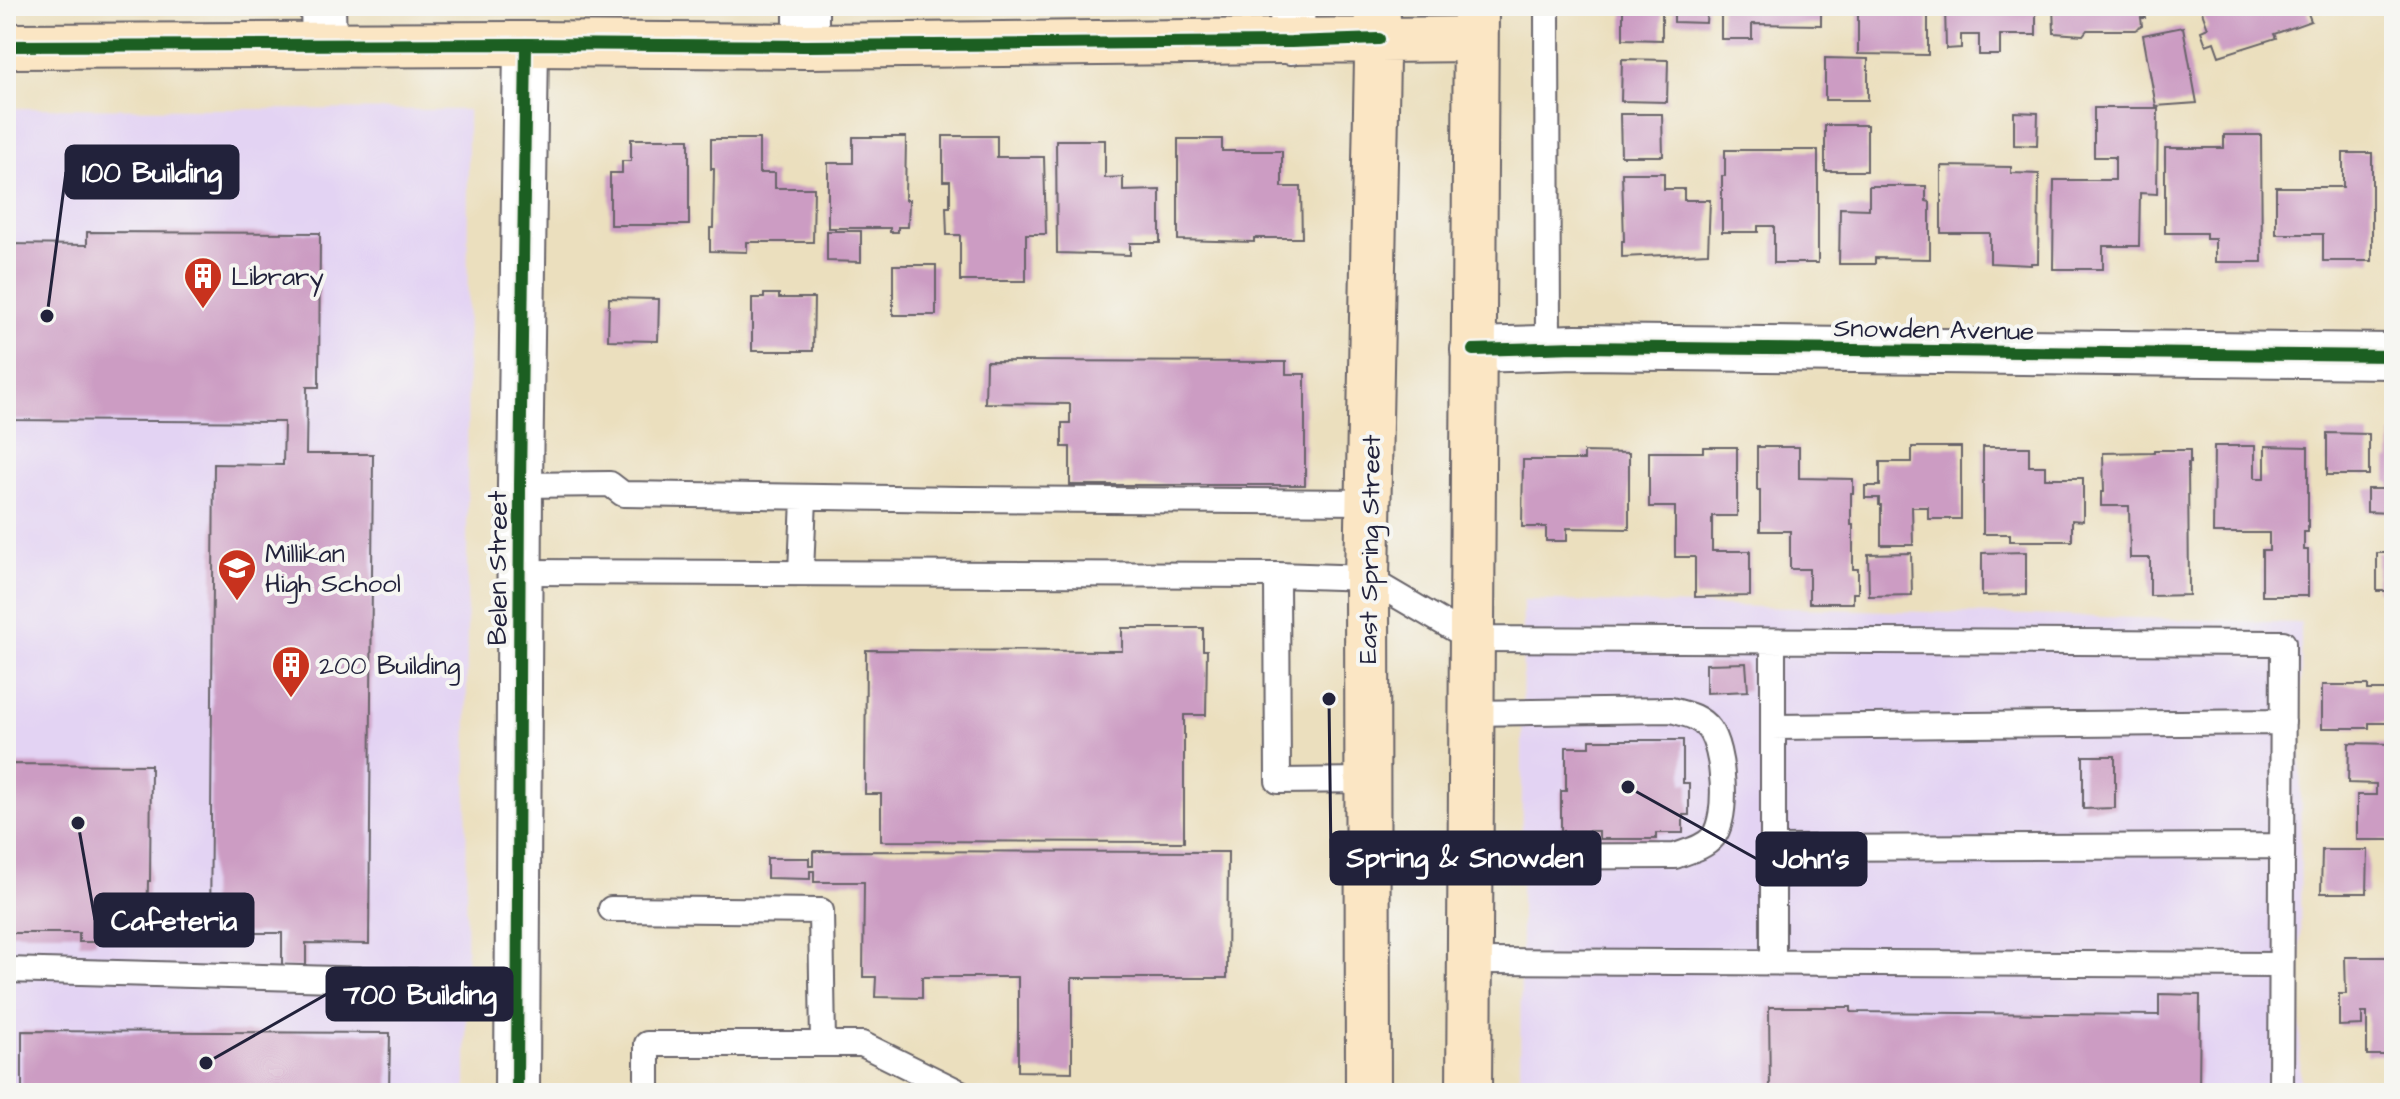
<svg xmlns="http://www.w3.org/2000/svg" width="2400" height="1099" font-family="'Architects Daughter',sans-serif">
  <rect width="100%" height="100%" fill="#f6f6f2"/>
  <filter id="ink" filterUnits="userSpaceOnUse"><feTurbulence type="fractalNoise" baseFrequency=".0125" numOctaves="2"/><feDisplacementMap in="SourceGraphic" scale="16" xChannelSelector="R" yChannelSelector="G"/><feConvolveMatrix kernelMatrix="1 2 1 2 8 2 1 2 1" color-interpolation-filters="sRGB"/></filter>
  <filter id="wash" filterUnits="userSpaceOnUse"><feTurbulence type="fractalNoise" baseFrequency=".006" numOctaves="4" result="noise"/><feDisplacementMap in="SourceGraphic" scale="32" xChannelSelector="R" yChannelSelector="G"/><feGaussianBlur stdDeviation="1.8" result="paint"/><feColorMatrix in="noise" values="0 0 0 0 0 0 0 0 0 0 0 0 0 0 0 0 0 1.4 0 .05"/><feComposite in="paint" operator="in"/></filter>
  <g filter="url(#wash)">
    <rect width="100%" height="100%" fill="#ebdfbe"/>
    <path fill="#e3d3f3" d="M6,108l462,2 -2,983h-460z
      M1523,600l778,23 -1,470h-780z"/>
    <g id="blocks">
      <path fill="#cc9cc3" d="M1623,6h84l-1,17 -32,-1v-11h-12v29l-39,-1z
        M1721,6h100v19l-69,-1v15h-31z
        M1846,6h82v49l-70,-1v-43h-12z
        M1945,6h91v29h-36v20h-21v-20h-18v13l-15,1z
        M2053,6h91l1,12h-4l1,8 -7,4h-48l-4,5 -29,-2z
        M2200,6h105l6,15 -37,13 2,4 -57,18 -5,-14 -8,3 -5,-14 7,-3z
        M2183,27l14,76 -41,3 -13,-71z
        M1825,58l43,1v41h-43z
        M1622,59l46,1 -1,42 -46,-1z
        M2094,108h64l-1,86 -17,-1 -1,53h-36v23h-50l1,-89h61v-23h-21z
        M2014,112l24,1 -1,33 -23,-1z
        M1620,114h42l1,42h-42z
        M1825,125h42v46h-42z
        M2224,135h37l1,127h-47v-23h-9v-6h-41v-85h59z
        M943,136h54v21h47l2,77h-20v47h-66v-46h-13l-1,-28h4v-26h-7z
        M853,137h53l-1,63h4l-1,27h-10v5h-8v-4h-62v-65h25z
        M631,139h58v86h-79v-52h12v-12h9z
        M711,139h48v34h16v15h39l-1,54h-66v10l-37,-1v-23h3l1,-59h-3z
        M1178,139h44v12h60v36h19l1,51h-48v4l-76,-2z
        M1056,140h49v38l18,-1v14l37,-1v53h-30v12l-73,-2z
        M1725,150h93v113h-44v-37h-16v6h-36v-56h3z
        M2343,153h29v108h-49v-27h-47v-47h67z
        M1941,166l70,1v6l28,1 -1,89h-7v2l-41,-2v-30h-49z
        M1622,173h42v16h20v11h26l-2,53 -86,4v-16h2z
        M1869,186h57v15l4,1v57l-55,-1v6h-36l1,-56 29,1z
        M827,231h34v31l-34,-1z
        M87,232l233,1 -1,154h-12l-1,67h67l-4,490 -63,-1v24h-24v-34h-72l4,-469 69,1 1,-43 -278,-2v-176l81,1z
        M893,265h43v50h-43z
        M764,294h15v4h35l-1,53h-61v-53h12z
        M609,298l50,1 -1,42 -50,-1z
        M986,361l300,1v12h19v111h-235v-38h-8v-24h8v-19l-85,-1z
        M2327,433l42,1v41h-42z
        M2391,434h3v81h-3v-2l-24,-1v-23h23v-6l-3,-1v-22h3z
        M2214,446h41v32h10v-32l43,1v85h-4v18h4v46h-46v-46h7v-17h-56z
        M1703,447h34v69h-25v35h38v45l-55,1v-40h-20v-50h-26v-55h54z
        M1757,447h42v31l54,1v14h-2v32h2v44h5v24h-5v10h-44v-34h-19v-38h-30v-41h-3z
        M1912,447h49v72h-33v-12h-16l1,38h-32v-40h-2v-7h-14v-12h15v-24h32z
        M1983,447h46v19h16v12h38v43l-11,-1v21h-62v-7h-27z
        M2154,450h36v13h-2l1,132 -39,1v-38h-20l-1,-52h-28v-14h3l-1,-39 51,-1z
        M1584,452l45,1v76l-62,-1v13h-21v-14h-24l1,-67h61z
        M2388,527h6v64h-17v-38h11z
        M2026,552v43l-44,1v-43z
        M1911,553l1,42 -43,1 -1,-42z
        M1122,628h81v22h4l-1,65h-22v127l-303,-1v-47h-16l1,-144 256,1z
        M2388,638h6v41h-6z
        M1746,663l2,28 -42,2v-29z
        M2322,685h46v5h26v33h-25v5h-47z
        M1590,740h93v43h6v32h-6v18h-27v6h-57v-8h-38v-40h5v-44h24z
        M2349,743l45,1v96h-37v-45h19v-11l-28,-1z
        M2083,756h32v52l-32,1z
        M6,764l145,1 -1,116h-2l-1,52 -51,-1v10h-17v-9h-73z
        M2322,850h46l-1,43h-46z
        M813,851l415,1 -1,126h-155v94l-54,-1v-94h-96v21l-47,-1 1,-20h-13l1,-95h-50v-11h-4v8l-43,-1v-20h42v8h4z
        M2388,877h6v67h-4v-29h-3z
        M2345,957h49v98h-27v-42h-5v12l-23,1v-32h7z
        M2159,994l41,1 -1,98h-429l-1,-86h82v5l308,3z
        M22,1031l368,2 -1,60h-367z"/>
    </g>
  </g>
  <g filter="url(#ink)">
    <use href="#blocks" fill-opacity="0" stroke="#686469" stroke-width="2"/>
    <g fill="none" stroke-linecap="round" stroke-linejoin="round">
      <defs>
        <path id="lane" d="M1547,6l1,343
          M520,485l90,-1 13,10 339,5 406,3
          M519,572l758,3 90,3 104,61 812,4 -2,450
          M801,573l3,-75
          M1277,575l1,206 90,-1
          M1773,641v321
          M1773,727l510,-5
          M1773,848l509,-2
          M1470,857l205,-1c13,-5 29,-8 38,-19 16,-21 11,-88 -4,-108 -10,-13 -23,-15 -38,-19l-200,3
          M611,909l210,2 2,133
          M1469,961l812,4
          M6,970l511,14
          M647,1093v-49h215l99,49"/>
        <path id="street" d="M323,6l1,38
          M806,6v40
          M1291,42l2,-36
          M1473,350l103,-3 818,9
          M517,1093l3,-608 6,-441"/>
        <path id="secondary" d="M6,46l520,-2 280,2 669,-7
          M1368,1093l-1,-515 11,-572
          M1469,1093l7,-1087"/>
      </defs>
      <use href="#lane" stroke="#686469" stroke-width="28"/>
      <use href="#street" stroke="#686469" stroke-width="48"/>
      <use href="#secondary" stroke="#686469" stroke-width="48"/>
      <use href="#lane" stroke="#fff" stroke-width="24"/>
      <use href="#street" stroke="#fff" stroke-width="44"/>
      <use href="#secondary" stroke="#fbe6c4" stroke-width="44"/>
      <defs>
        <path id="cycleway" d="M6,46l520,-2 280,2 485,-4 88,-3
          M1473,350l103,-3 818,9
          M517,1093l3,-608 6,-441"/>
      </defs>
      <use href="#cycleway" stroke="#f6f6f2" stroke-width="17"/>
      <use href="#cycleway" stroke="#1b5e20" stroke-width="12"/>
    </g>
  </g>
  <defs>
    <symbol id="building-pin" viewBox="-11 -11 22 30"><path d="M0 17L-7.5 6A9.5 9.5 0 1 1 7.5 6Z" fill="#c8321e" stroke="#f6f6f2"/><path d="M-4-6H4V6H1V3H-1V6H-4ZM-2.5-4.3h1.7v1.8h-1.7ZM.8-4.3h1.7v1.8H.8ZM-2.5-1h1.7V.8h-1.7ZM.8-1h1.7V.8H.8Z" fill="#fff"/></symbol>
    <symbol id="school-pin" viewBox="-11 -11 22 30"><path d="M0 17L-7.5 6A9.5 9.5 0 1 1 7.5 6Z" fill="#c8321e" stroke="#f6f6f2"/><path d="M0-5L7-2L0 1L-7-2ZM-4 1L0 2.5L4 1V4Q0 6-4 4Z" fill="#fff"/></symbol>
  </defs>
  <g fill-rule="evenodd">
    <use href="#building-pin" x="181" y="254" width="44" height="60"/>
    <use href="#school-pin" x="215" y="546" width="44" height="60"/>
    <use href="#building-pin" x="269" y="643" width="44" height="60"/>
  </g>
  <g text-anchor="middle" stroke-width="8" stroke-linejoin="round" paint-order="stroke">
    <g font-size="26" fill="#22223b" stroke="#f6f6f2" text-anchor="start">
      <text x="231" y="285">Library</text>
      <text x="265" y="562">Millikan<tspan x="265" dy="30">High School</tspan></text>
      <text x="319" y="674">200 Building</text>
    </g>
    <g font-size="26" fill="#22223b" stroke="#f6f6f2">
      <text transform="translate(1934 329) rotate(1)" y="9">Snowden Avenue</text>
      <text transform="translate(1369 549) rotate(-89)" y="9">East Spring Street</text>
      <text transform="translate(497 568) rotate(-90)" y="9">Belen Street</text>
    </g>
  </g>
  <path fill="none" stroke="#22223b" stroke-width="3" d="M47 316L66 172M1329 699L1331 858M1628 787L1757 859M78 823L95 920M206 1063L327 994"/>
  <g fill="#22223b" stroke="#f6f6f2" stroke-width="3">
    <circle cx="47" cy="316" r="8"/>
    <circle cx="1329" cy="699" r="8"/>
    <circle cx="1628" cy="787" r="8"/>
    <circle cx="78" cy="823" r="8"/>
    <circle cx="206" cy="1063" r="8"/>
  </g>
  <g fill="#22223b" stroke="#22223b" stroke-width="3">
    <rect x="66" y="146" width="172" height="52" rx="8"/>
    <rect x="1331" y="832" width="269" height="52" rx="8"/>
    <rect x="1757" y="833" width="109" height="52" rx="8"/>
    <rect x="95" y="894" width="158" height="52" rx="8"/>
    <rect x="327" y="968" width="185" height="52" rx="8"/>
  </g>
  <g font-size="28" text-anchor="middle" font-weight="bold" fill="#fff">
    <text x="152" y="182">100 Building</text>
    <text x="1465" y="867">Spring &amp; Snowden</text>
    <text x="1811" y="868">John's</text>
    <text x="174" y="930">Cafeteria</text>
    <text x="420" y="1004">700 Building</text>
  </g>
  <rect width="2400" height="1099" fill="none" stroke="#f6f6f2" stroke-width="32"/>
</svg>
